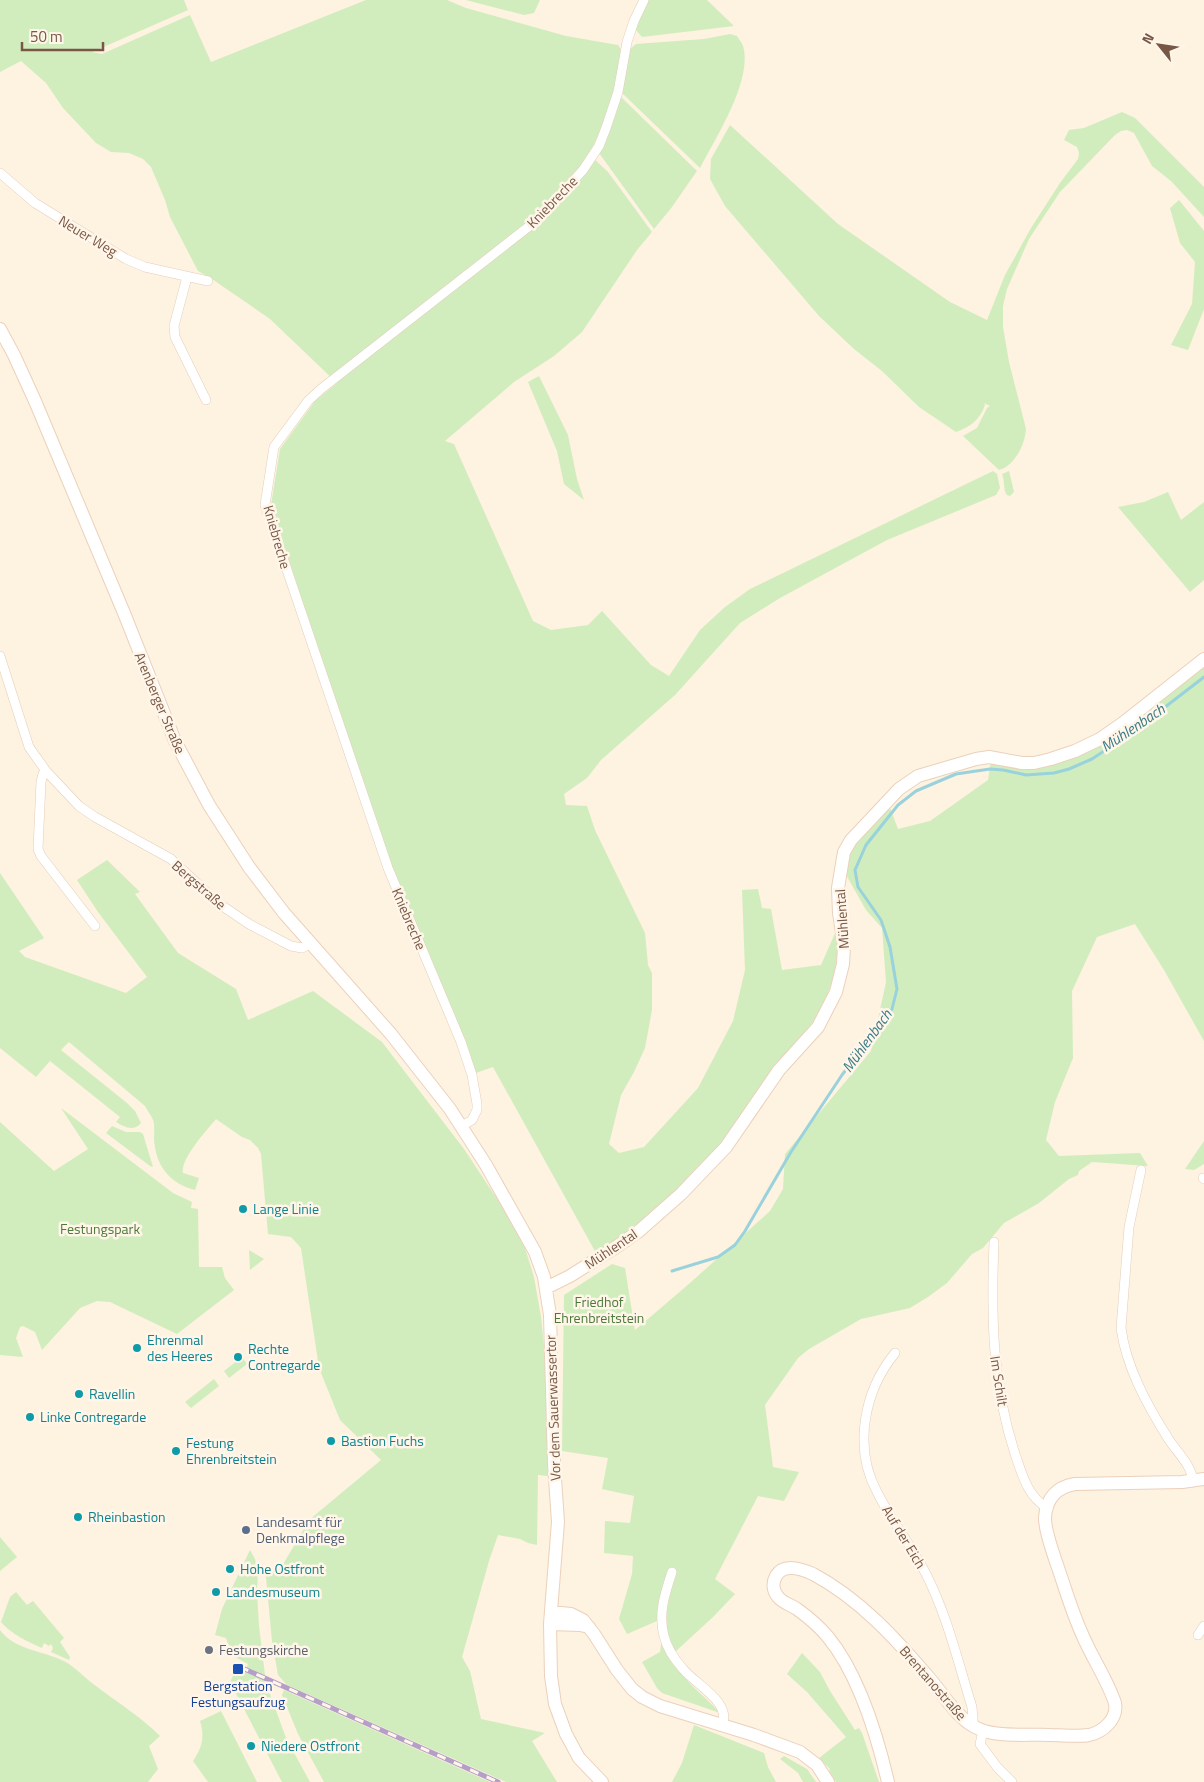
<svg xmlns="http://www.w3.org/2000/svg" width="1204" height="1782" font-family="'Titillium Web',sans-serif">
  <rect width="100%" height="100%" fill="#fef2e0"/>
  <path fill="#d1edbe" d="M0,0h184l4,10 -96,42 10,2 88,-39 21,47 155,-62h81l19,8 100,28 52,9 5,8c-9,36 -16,68 -34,101l19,18 44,60 -15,18 -55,82 -28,24 -40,26 -69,59 9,3 79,177 18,9 37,-5 14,-14 49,54 18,11 31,-46 25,-23 25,-18 243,-118 4,3 3,14 -4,7 -109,45 -107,58 -40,25 -65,72 -74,65 -14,18 -23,16 2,11 21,1 8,24 50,103 3,32 4,8v37l-7,38 -11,24 -13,23 -12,49 10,9 25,-6 54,-59 35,-67 12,-51 -3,-80 16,-1 4,19 9,1 11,61 39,-5 15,-34c9,59 -31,102 -63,146 -15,20 -30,41 -46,61 -38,45 -82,83 -131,115l-103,-186 -20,7 -41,-113 -41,-96 -23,-62 -97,-298 9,-56 35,-48 22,-18 -67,-64 -58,-40 -14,-8 -28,-54 -5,-17 -14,-33 -8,-8 -14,-6 -18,-1 -15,-9 -33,-35 -17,-25 -25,-22 -21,11z
    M466,0h74l-6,13 -10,2z
    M648,0h59l27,26 -92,11 -7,-8z
    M730,34l7,2c2,3 5,7 6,10 10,34 -27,91 -43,122l-79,-76 9,-43 6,-5 68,-5z
    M620,96l77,75 -25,36 -18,22 -55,-76z
    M1122,112l13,6 69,69v30l-33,-36 -19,-15 -18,-33 -7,-3 -6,1 -6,4 -55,57 -31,47 -22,50 -4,17v21l6,35 17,67c-1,15 -11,37 -27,41l-36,-34 14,-8 10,-20 3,-2 -6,-3 1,2c-5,15 -15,22 -29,27l-37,-25 -37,-36 -28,-22 -35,-33 -94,-110 -15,-27 1,-20 19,-34 108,99 112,78 37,18 18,-45 26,-47 29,-45 18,-24 1,-6 -2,-6 -13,-7 5,-10 15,-2z
    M1179,200l25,31v78l-16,41 -17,-5 21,-41 3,-42 -15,-19 -10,-35z
    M539,376l29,59 9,44 7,21 -20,-16 -7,-33 -29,-69z
    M1009,471l5,21 -4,4 -3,-1c-4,-5 -2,-14 -5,-21z
    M1168,492l13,28 23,-18v78l-14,12 -72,-85 26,-5z
    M1204,664v377l-40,-71 -29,-46 -38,13 -25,54 1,67 -18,44 -9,38 13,16 81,-3 8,13 -56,-4 -13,9 -1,4 -9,4 -30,24 -35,20 -21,25 -11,6 -25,29 -19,14 -18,11 -49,11 -52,30 -11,9 -33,47 8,62 26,5 -15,29 -26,-5 -43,83 20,15 -22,23 -38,35 -7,-16 -3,-14 -8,-1 -30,13 -8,-15 13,-45 1,-18 -29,-3 1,-32 25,2 4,-27 -32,-7 6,-31 -46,-7 2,-156 48,-31 13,4 10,62 55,-47 80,-72 13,-22 2,-35 86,-103 15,-69 -4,-54 -16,-18 -21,-37 5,-22 39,-46 9,24 32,-8 58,-41 3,-20 68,2 24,-8z
    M107,860l33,32 -5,2 43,59 58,36 12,31 65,-29 69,51 82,107 57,86 13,42 7,40 4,39 3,120 -10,-1 -1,70 -9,-2 -8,-4 -22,-4 -9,26 -27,96 8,14 11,48 64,14 -13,8 25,41h-51l-219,-97 -9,-10 -6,-34 -6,-64 4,-8 8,4 31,-53 72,-60 -41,-40 -21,-52 -18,-120 -10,-11 -23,-3 -7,-80 -3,-6 -8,-8 -8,-3 -26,-18c-9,11 -36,40 -33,54l16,5 -4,12c-26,-7 -39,-24 -41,-51 0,-6 1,-14 -1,-19 -2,-5 -6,-10 -8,-14l-76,-64 -8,8 66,53 8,8 6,12c-7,9 -17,4 -25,-1l4,-5 -70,-56 -14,16 -36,-29v-175l44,65 -25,13 6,6 101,36 21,-16 -49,-65 -21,-32z
    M61,1108l112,85 19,9 -1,6 7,1 1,58h23l3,11 9,12 -57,44 -67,-32 -13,-1 -17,7 -38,42 -7,-18 -12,-6 -3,1 -4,11 7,19 -23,-2v-233l54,49 34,-22z
    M112,1126l14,6h14l3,2 10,33 -3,-1 -44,-33z
    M1204,1141v23l-10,6 -9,-1z
    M249,1250l15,9 -14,11z
    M242,1357l5,7 -18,14 -5,-7z
    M214,1379l5,7 -28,22 -6,-6z
    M0,1537l17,20 -17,14z
    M250,1550l5,9 3,13 -1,20 2,34 7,57 20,55 24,44h-28l-52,-100 5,-10 8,4 5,-12 -17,-9 -5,-17 -11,-3 7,-26z
    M16,1592l11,13 6,-4 31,37 -4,4 10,15 -1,3 -18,-8 2,-4 -2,-4 -2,2 -5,-3 -2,5c-15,-7 -30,-13 -41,-26l9,-25z
    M0,1630c16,22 47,20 69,34 9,6 17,15 27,22 21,16 45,31 64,50l-11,10 9,23 -10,13h-148z
    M662,1638c4,11 8,22 16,32 12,16 29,28 42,43l-58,-20 -5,-5 -15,-26 18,-10z
    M802,1653l18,19 10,19 25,39 4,-2 3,5 17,49h-43l-7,-11 1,-2 -11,-11 27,-21 -39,-45 -20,-18z
    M284,1690l206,92h-166l-26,-48 -16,-39z
    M221,1711l36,71h-49l-15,-21c9,-13 12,-24 7,-40z
    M694,1725l70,28 4,14 8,15h-104l10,-19z
    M784,1756l23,13 9,13h-13l-5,-9 -18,-14z"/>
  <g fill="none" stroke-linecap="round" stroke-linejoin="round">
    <path stroke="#99d2dc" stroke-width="3" d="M672,1271l46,-14 17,-12 10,-14 46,-79 51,-77 50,-66 5,-20 -7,-42 -9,-27 -23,-33 -3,-17 11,-25 32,-40 18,-14 40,-17 34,-5 13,1 23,5 28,-2 15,-4 23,-10 42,-28 70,-54"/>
    <defs>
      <path id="street" d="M0,173l35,30 91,56 19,8 63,14
        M187,277l-13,49 1,11 31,63
        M0,656l29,91 17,24 33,35 16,11 76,42 47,44 31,21 42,22 11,2 9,-5
        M46,771l-3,3 -2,8 -3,67 3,7 54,70
        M462,1126l10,-6 5,-10v-6l-5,-29 -11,-33 -73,-174 -123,-363 9,-58 34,-46 13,-12 220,-172 42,-47 16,-24 7,-18 12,-36 9,-50 7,-21 10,-21
        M1141,1170l-12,57 -8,101c5,38 25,75 45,107 9,16 25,28 27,46
        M1203,1178l1,1
        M994,1242c-3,75 -2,143 22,215 7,20 12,39 31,51
        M895,1353c-31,38 -42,94 -18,139 14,28 34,53 49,82 21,41 32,88 46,133l1,13 -3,4
        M672,1572c-7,21 -14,42 -8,64 3,12 11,24 19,33 13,16 49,33 39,56
        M1198,1635l6,-9
        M983,1731l-3,13 17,23 15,15"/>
      <path id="secondary" d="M0,329l14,26 21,46 89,212 51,128 34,64 40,62 35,46 107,121 59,75 36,56 49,87 9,25 6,38 4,149 4,58 -8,102 1,52 4,28 11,30 13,24 23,24
        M546,1288l24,-12 49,-31 20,-14 42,-37 45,-47 53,-77 39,-43 18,-35 7,-28 1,-18 -5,-33 -1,-25 6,-36 7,-12 48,-51 19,-13 58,-17 13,-2 33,6h12l17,-4 24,-8 25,-12 23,-16 81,-64
        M551,1612l20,2 12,6 11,14 23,36 15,19 10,8 18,9 94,29 46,17 17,13 11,17
        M550,1624l30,1 9,2
        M888,1782c-11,-47 -29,-107 -60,-145 -9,-11 -20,-20 -31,-28 -6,-4 -14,-6 -19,-12 -5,-6 -6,-14 -2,-21 8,-14 26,-7 37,-2 47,25 83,65 117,105 13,15 24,34 40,45 4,3 9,5 14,7 21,6 45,3 67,4 12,0 26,2 38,0 14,-3 29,-16 26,-32 -8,-24 -23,-45 -33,-69 -11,-24 -18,-50 -27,-75 -4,-13 -10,-28 -10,-41 1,-19 11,-31 30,-34l107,-2 22,-3"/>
    </defs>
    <use href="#street" stroke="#e3cebc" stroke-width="10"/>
    <use href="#secondary" stroke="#ebd1bb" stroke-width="14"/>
    <use href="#street" stroke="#fff" stroke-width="9"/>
    <use href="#secondary" stroke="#fff" stroke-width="12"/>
    <defs>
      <path id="rail" d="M240,1667l258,115"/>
    </defs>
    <use href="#rail" stroke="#b59ec8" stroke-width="5"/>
    <use href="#rail" stroke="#fff6e9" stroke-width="3" stroke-dasharray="9" stroke-linecap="butt"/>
  </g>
  <g fill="#0f9aa8" stroke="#fff6e9" stroke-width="2">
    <circle cx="243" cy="1209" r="5"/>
    <circle cx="137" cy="1348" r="5"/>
    <circle cx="238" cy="1357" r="5"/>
    <circle cx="79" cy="1394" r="5"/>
    <circle cx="30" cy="1417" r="5"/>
    <circle cx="331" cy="1441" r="5"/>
    <circle cx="176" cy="1451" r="5"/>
    <circle cx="78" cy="1517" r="5"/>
    <circle cx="230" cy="1569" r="5"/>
    <circle cx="216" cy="1592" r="5"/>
    <circle cx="251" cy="1746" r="5"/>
  </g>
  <circle fill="#5c6f8a" stroke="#fff6e9" stroke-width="2" cx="246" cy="1530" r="5"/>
  <circle fill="#6b7280" stroke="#fff6e9" stroke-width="2" cx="209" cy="1650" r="5"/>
  <rect fill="#1a4fb4" stroke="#fff6e9" stroke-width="2" x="232" y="1663" width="12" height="12" rx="2.5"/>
  <g text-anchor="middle" stroke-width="5" stroke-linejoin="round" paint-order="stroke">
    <g font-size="14" fill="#785745" stroke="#fff6e9">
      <text transform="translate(552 202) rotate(-46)" y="5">Kniebreche</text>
      <text transform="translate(88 236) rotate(31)" y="5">Neuer Weg</text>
      <text transform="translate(277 537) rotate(74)" y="5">Kniebreche</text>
      <text transform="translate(160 703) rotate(67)" y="5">Arenberger Straße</text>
      <text transform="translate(199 885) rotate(41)" y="5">Bergstraße</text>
      <text transform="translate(409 919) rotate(67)" y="5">Kniebreche</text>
      <text transform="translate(842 919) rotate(-94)" y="5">Mühlental</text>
      <text transform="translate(611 1249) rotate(-34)" y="5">Mühlental</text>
      <text transform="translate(999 1381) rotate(81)" y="5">Im Schilt</text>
      <text transform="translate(553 1408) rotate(-92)" y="5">Vor dem Sauerwassertor</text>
      <text transform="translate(904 1537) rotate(59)" y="5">Auf der Eich</text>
      <text transform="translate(933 1683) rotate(49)" y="5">Brentanostraße</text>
    </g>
    <g font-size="14" fill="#0d838f" stroke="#fff6e9" text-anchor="start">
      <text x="253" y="1214">Lange Linie</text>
      <text x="147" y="1345">Ehrenmal<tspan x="147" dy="16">des Heeres</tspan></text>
      <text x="248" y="1354">Rechte<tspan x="248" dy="16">Contregarde</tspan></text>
      <text x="89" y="1399">Ravellin</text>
      <text x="40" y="1422">Linke Contregarde</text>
      <text x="341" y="1446">Bastion Fuchs</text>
      <text x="186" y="1448">Festung<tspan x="186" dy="16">Ehrenbreitstein</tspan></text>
      <text x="88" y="1522">Rheinbastion</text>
      <text x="240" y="1574">Hohe Ostfront</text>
      <text x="226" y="1597">Landesmuseum</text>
      <text x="261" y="1751">Niedere Ostfront</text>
    </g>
    <g font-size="14" fill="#4c793a" stroke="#fff6e9">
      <text x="100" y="1234">Festungspark</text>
      <text x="599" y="1307">Friedhof<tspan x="599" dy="16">Ehrenbreitstein</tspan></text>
    </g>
    <g font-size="14" fill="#4e5e75" stroke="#fff6e9" text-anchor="start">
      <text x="256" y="1527">Landesamt für<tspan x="256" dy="16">Denkmalpflege</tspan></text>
    </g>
    <g font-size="14" fill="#5b616d" stroke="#fff6e9" text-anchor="start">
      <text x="219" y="1655">Festungskirche</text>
    </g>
    <g font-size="14" fill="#164399" stroke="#fff6e9">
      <text x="238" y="1691">Bergstation<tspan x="238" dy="16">Festungsaufzug</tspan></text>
    </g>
    <g font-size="15" font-style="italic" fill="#3a7a86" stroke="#fff6e9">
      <text transform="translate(1133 728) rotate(-34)" y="5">Mühlenbach</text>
      <text transform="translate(867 1041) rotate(-54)" y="5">Mühlenbach</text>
    </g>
  </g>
  <g transform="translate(1159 45) rotate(300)" stroke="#fff6e9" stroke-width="4" paint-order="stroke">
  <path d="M0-4L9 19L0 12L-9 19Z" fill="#785745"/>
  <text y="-8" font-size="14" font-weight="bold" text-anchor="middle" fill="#785745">N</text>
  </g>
  <path d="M22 42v8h81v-8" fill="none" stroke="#785745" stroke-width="2.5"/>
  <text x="30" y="42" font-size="15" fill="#785745" stroke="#fff6e9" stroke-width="4" paint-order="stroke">50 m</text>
</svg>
